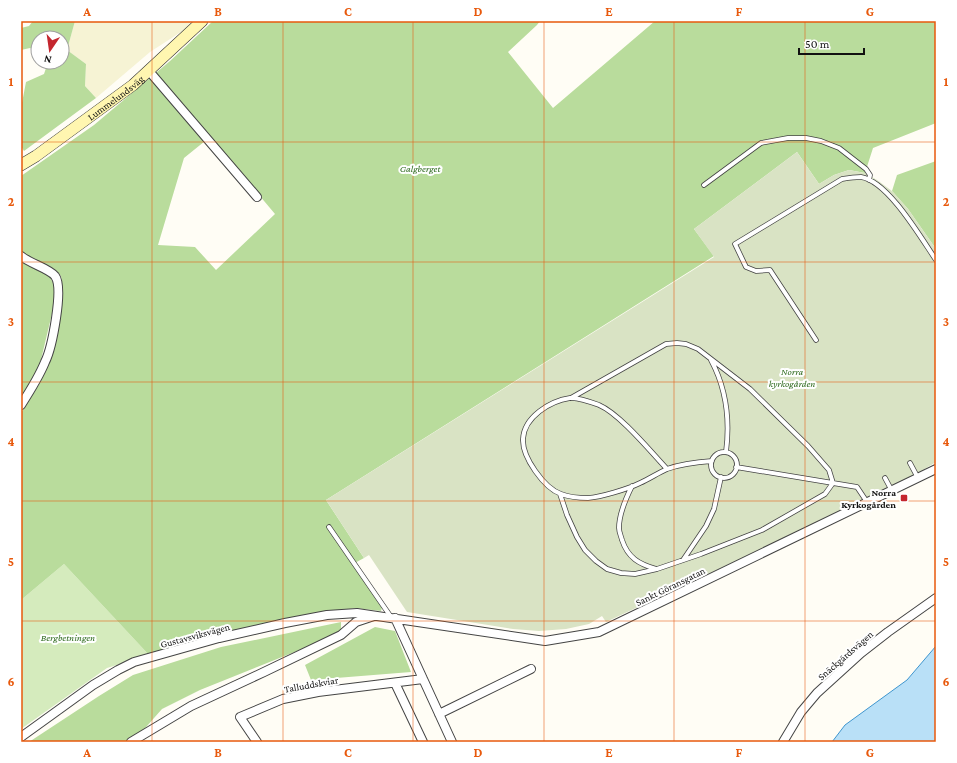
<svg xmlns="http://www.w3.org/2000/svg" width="957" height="763" font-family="'Crimson Pro',serif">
  <rect width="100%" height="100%" fill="#fffdf5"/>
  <path fill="#f6f3d4" d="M75,21h117l-8,9 -34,22 -54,46 -11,-12 1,-22 -19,-14z"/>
  <path fill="#d5ebbd" d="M64,564l85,91 -42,13 -86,61v-129z"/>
  <path fill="#b9dc9c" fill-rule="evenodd" d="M33,21h42l-8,29 19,14 -1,22 11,12 -72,53 -3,-5v-38l5,-26 18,-8 4,-12h14v-24h-24v13l-8,-3 -9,2v-22l8,-2z
    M213,21h327l-3,4 -29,27 45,56 102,-87h281v102l-63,25 -8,25 -16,-3 -15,5 -15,9 -22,-32 -103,77 20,27 -388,244 38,58 -11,6 30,40 -2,7 -26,-3 -142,29 -64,18 -85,-91 -43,36v-187l19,-30 11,-24 6,-45 6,-22 -2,-16 -7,-7 -27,-13 -6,-6v-74l73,-51 76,-64zM210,137l65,77 -59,56 -21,-23 -37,-2 26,-87z
    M936,161v88l-28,-40 -16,-18 5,-16z
    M21,262l28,14 5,8 1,17 -16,67 -18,31z
    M341,622v10l-9,5 -132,53 -38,19 -23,26 -13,7h-97l70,-46 34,-21 88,-28z
    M375,627l20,4 16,41 -100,8 -6,-15z"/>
  <path fill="#d9e3c4" d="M797,152l22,32 15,-9 15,-5 16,3 12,7 15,11 16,18 28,40v213l-16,10 -65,33 -249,117 -4,-6 -13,8 -23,5 -27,2 -26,-2 -106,-17 -38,-57 -5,3 -38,-58 388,-243 -20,-28z"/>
  <path fill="#b9e0f7" stroke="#3f96cf" d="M936,646v96h-104l13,-17 62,-45z"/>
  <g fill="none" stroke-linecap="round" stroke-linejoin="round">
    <defs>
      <path id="lane" d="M704,185l57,-42 27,-5h18l15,3 18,7 27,21 4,6 -1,5
        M816,340l-46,-70 -14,1 -10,-4 -11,-23 107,-65c6,-1 13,-2 19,-2 27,4 60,61 75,83
        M711,360c15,28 19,61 15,92
        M711 465a13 13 0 1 1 26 0a13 13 0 1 1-26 0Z
        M910,463l8,15
        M736,467l121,20 10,15
        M667,469c-16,-17 -47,-55 -68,-64 -8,-3 -21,-8 -29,-7 -20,3 -46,19 -47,41 -1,18 21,49 38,55 8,3 18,4 27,4 13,-1 40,-9 52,-15 9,-4 18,-10 27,-14 14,-5 30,-7 45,-8
        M885,478l7,13
        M632,486c-6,12 -13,28 -13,42 0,4 2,8 3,12 6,18 17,24 34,29
        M560,494l7,21 10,22 8,13 11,11 11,8 14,4 14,1 22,-5 44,-15 61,-24 63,-36 8,-11 -4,-13 -21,-24 -58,-57 -52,-40 -12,-5 -9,-1 -11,1 -95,54
        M329,527l62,90
        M683,560l23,-34 8,-17 7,-32"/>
      <path id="street" d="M149,71l108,126
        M21,256c8,7 29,13 34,20 9,12 -3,72 -10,86 -6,15 -15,29 -24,43
        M395,618l57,124
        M395,683l28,59
        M439,714l92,-45
        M21,737l72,-52 25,-15 16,-8 85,-24 66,-15 42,-8 30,-2 188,28 54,-9 337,-163
        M131,742l60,-36 73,-34 77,-37 15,-13 18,-6
        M257,742l-17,-25 43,-18 35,-7 105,-13
        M783,742l18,-30 16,-19 44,-40 27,-21 48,-34"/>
      <g id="secondary">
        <path id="s1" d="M21,165l15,-9 97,-71 69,-64"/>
      </g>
    </defs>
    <use href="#lane" stroke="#444" stroke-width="5.5"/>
    <use href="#street" stroke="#444" stroke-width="10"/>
    <use href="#secondary" stroke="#333" stroke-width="12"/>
    <use href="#lane" stroke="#fff" stroke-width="4"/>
    <use href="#street" stroke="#fff" stroke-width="8"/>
    <use href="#secondary" stroke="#fff6b0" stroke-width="11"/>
  </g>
  <path fill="none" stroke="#e8590c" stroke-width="1" stroke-opacity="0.55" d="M152,21v721M283,21v721M413,21v721M544,21v721M674,21v721M805,21v721M21,142h915M21,262h915M21,382h915M21,501h915M21,621h915"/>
  <rect fill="#c4262e" stroke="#fff" stroke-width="1.5" x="900" y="494" width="8" height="8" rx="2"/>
  <g text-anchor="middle" stroke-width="4" stroke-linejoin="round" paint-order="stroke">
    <g font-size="10" fill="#111" stroke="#fff">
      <text dy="4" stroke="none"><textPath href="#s1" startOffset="116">Lummelundsväg</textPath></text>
      <text transform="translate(670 586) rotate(-26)" y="4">Sankt Göransgatan</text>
      <text transform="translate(195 635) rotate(-15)" y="4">Gustavsviksvägen</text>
      <text transform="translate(845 655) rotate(-41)" y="4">Snäckgärdsvägen</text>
      <text transform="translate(311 684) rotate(-10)" y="4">Talluddskviar</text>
    </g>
    <g font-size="10" font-style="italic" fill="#2f6b1f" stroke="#fff">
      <text x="420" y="172">Galgberget</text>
      <text x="792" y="375">Norra<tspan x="792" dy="12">kyrkogården</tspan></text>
      <text x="68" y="641">Bergbetningen</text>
    </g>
    <g font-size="10" font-weight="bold" fill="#111" stroke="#fff" text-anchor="end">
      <text x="896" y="496">Norra<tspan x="896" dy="12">Kyrkogården</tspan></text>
    </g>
  </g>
  <rect width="957" height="763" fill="none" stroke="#ffffff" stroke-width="44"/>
  <g transform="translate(50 50) rotate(193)"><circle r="19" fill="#ffffff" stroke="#a0a0a0"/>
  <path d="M0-3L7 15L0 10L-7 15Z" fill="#c4262e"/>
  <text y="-6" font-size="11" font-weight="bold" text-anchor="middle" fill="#111111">N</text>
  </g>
  <path d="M799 48v6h65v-6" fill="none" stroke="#111111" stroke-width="2"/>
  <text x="805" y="48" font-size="12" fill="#111111" stroke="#ffffff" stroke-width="3" paint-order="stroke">50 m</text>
  <rect x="22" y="22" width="913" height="719" fill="none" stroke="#e8590c" stroke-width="1.5"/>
  <g font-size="13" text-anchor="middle" font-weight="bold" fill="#e8590c">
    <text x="87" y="16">A</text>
    <text x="218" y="16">B</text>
    <text x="348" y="16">C</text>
    <text x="478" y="16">D</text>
    <text x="609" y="16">E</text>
    <text x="739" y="16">F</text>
    <text x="870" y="16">G</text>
    <text x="11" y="86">1</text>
    <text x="946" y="86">1</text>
    <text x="11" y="206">2</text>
    <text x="946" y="206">2</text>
    <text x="11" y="326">3</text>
    <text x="946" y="326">3</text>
    <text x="11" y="446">4</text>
    <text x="946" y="446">4</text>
    <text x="11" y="566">5</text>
    <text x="946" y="566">5</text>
    <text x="11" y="686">6</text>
    <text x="946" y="686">6</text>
    <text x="87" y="757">A</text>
    <text x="218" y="757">B</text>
    <text x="348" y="757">C</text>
    <text x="478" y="757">D</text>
    <text x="609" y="757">E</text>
    <text x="739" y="757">F</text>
    <text x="870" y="757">G</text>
  </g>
</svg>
